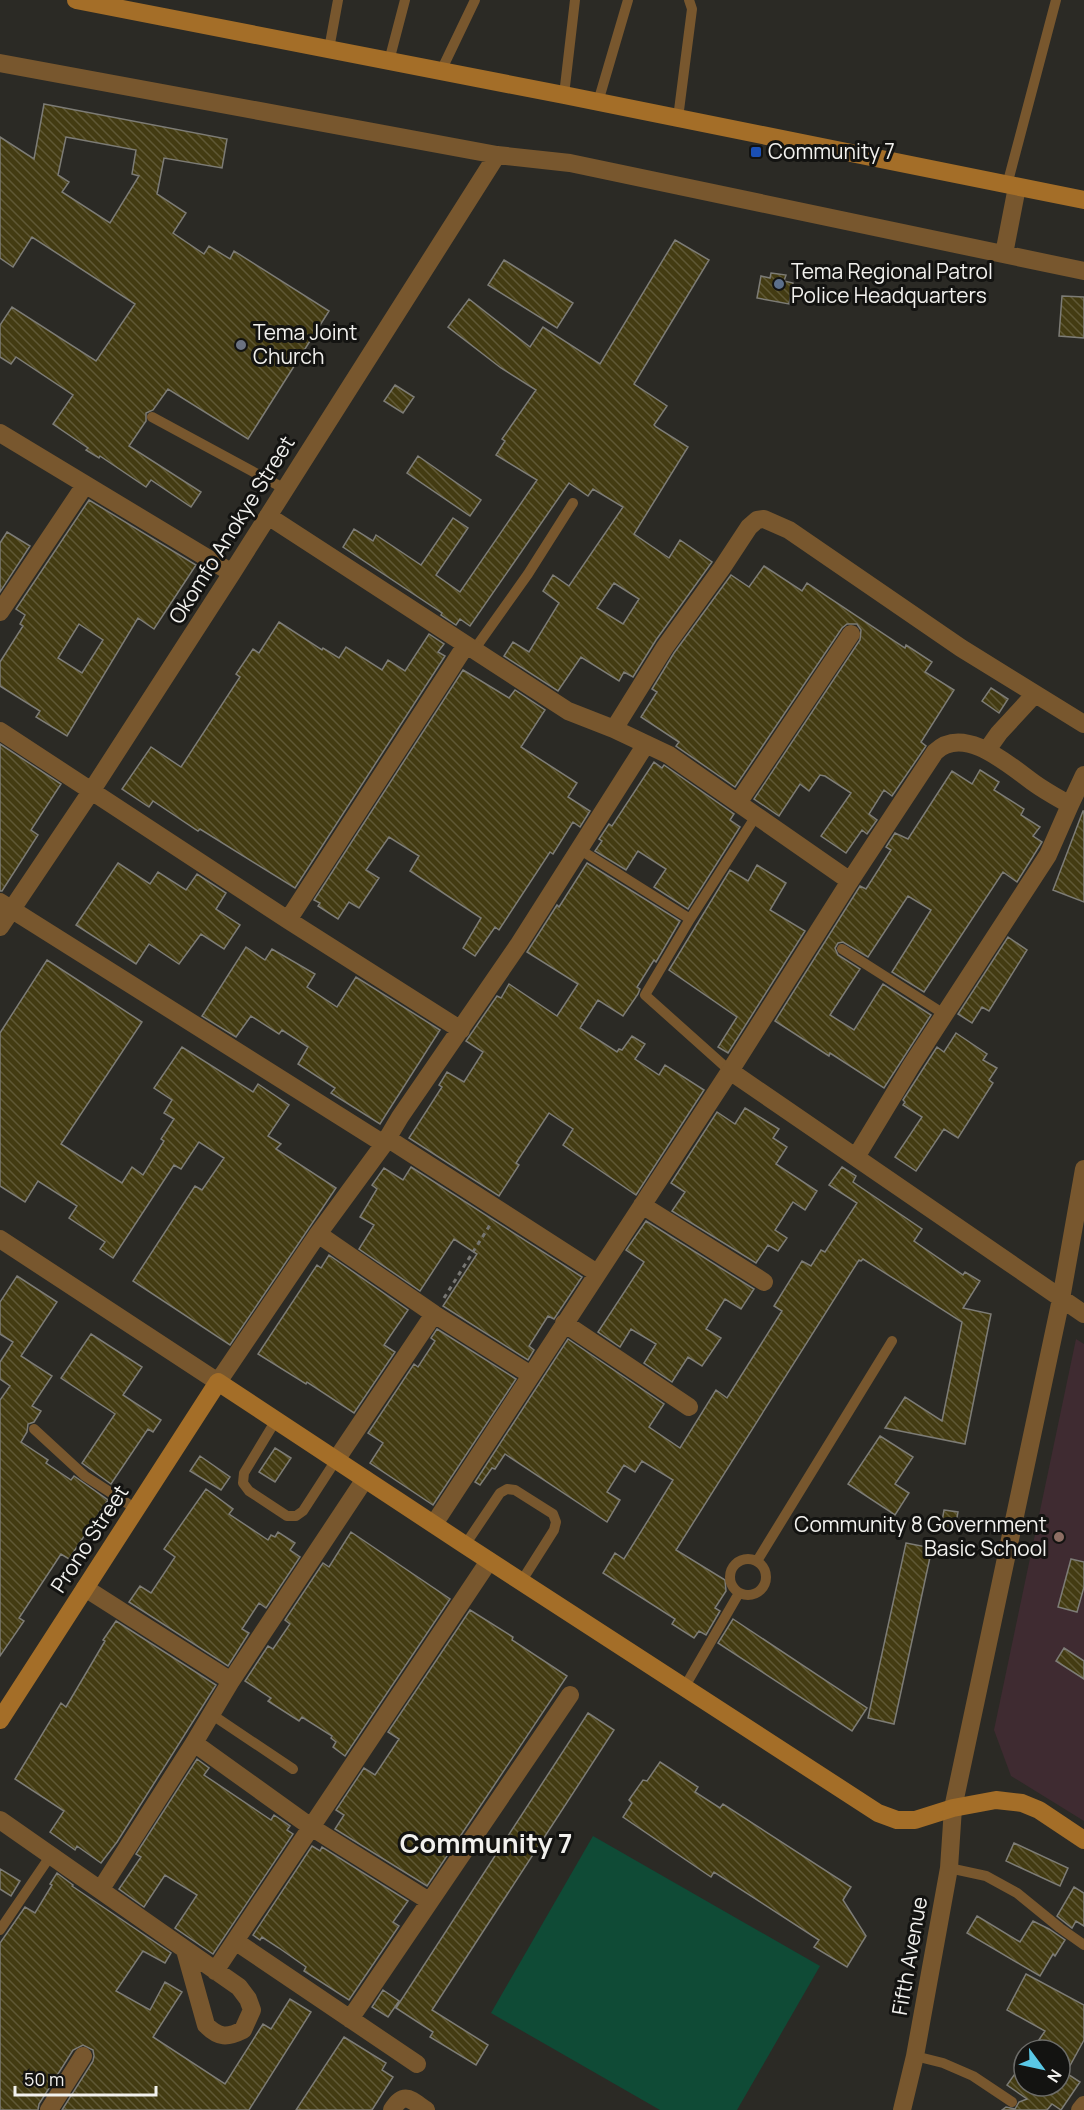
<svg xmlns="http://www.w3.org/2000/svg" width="1084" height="2110" font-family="Manrope,sans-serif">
  <defs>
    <pattern id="building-back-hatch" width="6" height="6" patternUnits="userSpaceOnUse" patternTransform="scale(1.5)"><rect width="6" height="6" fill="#433b12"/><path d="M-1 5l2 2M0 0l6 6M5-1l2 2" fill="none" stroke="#5f5835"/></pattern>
  </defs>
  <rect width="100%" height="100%" fill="#2b2a25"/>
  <path fill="#3f2b31" d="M1076,1339l8,5v477l-73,-45 -17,-46z"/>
  <path fill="#0f4b36" d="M593,1836l227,130 -83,144h-77l-169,-97z"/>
  <path fill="url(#building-back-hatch)" stroke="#7d7c76" stroke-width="1.5" fill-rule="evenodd" d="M44,104l183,35 -5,29 -58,-10 -7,36 29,19 -13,20 31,21 5,-8 21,13 4,-8 95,60 -81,128 -80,-50 -15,21 -7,3v8l-17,25 72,46 -10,15 -40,-27 -5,7 -46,-31 -1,2 -13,-8 2,-2 -35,-24 20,-29 -57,-38 -5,7 -11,-7v-32l12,-18 84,54 39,-57 -103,-67 -19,30 -13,-9v-121l34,22zM66,137l70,13 -4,24 7,2 -29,47 -48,-31 7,-10 -11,-7z
    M675,240l34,20 -75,124 33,22 -13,19 2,2 32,20 -54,87 35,24 11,-18 32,22 -56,78 -23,37 -9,-5 -5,9 -38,-24 -23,34 -54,-35 9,-14 16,10 30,-49 -16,-12 10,-16 16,11 54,-79 -30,-18 -5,7 -19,-13 -99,143 -10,-7 -4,6 -15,-10 1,-2 -99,-66 11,-18 19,12 3,-6 45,30 32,-47 15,10 -32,47 24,17 77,-112 -41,-25 9,-14 -3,-2 34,-49 -35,-22 -53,-41 21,-28 61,48 13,-20 57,37zM614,583l25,16 -16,25 -26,-16z
    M504,260l69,43 -16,25 -69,-43z
    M771,273l15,2 -2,6 9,2 -4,21 -32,-6 4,-22 9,2z
    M1062,296l22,1v41l-25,-2z
    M395,385l19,12 -11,16 -19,-12z
    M418,456l63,44 -11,16 -63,-43z
    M89,500l107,65 -42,64 -16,-11 -71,118 -31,-19 4,-6 -40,-25v-24l23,-36 -3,-2 5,-9 -9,-6zM79,624l24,16 -21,33 -24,-15z
    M7,532l23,14 -30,46v-49z
    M764,566l38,25 5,-8 98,65 1,-3 26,17 -7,10 29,18 -33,52 5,4 -34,50 -8,-6 -15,24 8,6 -10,14 -5,-4 -16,23 -25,-17 30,-43 -26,-17 -5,-1 -11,16 -9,-7 -21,32 -25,-17 106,-159 1,-10 -4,-6h-10l-5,4 -107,159 -59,-41 3,-4 -38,-25 16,-25 -5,-3 22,-36 57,-78 18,12z
    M279,622l43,28 1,-2 16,10 7,-11 36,23 6,-10 17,11 24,-37 15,10 -6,8 7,4 -150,232 -95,-59 -2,2 -45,-30 -4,6 -27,-18 29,-42 30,20 59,-90 -4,-3 17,-25 6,4z
    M463,670l46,28 6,-8 30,20 -24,37 56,36 -9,14 22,14 -10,16 -7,-5 -20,32 -3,-2 -51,78 -4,-3 -20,29 -12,-8 18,-30 -71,-47 9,-15 -30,-19 -23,33 13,8 -20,30 -10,-6 -11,17 -20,-13 2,-3 -6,-3z
    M991,688l17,11 -9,14 -17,-12z
    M0,744l61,40 -30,46 7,5 -36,56h-2z
    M654,762l8,6 2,-3 70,49 -4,6 10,7 -52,82 -34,-22 12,-18 -28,-18 -12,19 -31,-19 7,-10 -3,-2 10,-15 3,2z
    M980,770l19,12 -5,8 30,19 -3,6 19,12 -7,9 9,6 -25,40 -14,-10 -79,120 -32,-20 39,-62 -23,-14 -40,61 -25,-15 -5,1 -3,5 3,7 22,14 -30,46 24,15 29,-46 48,31 -47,73 -54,-35 -1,3 -54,-35 85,-135 6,3 25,-39 -5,-3 9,-14 13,6 44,-68 20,13z
    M1083,811h1v91l-31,-12z
    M118,863l32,21 8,-12 28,18 11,-16 29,19 -10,16 24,16 -16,24 -23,-15 -22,30 -30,-20 -13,20 -60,-39z
    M587,863l93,58 -24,41 -2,-2 -17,27 3,2 -2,5 -15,22 -25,-16 -18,28 37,24 2,-3 3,1 10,-14 13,8 -10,15 24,16 6,-10 39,25 -68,105 -73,-50 10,-16 -24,-16 -33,50 3,2 -20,31 -90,-58 33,-51 -3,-2 8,-13 17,10 19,-30 -17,-11 31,-45 4,2 8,-14 48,32 21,-32 -51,-32 30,-47 2,2z
    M757,865l29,18 -16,27 35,21 -77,122 -10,-6 19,-30 -68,-47 61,-100 18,11z
    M1008,937l19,13 -38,61 -7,-4 -10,16 -14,-9z
    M246,947l19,13 7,-11 43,25 -8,13 30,20 19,-30 84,53 -60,94 -49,-31 4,-5 -37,-24 10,-17 -26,-17 -3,4 -28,-18 -15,21 -34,-21z
    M47,960l95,62 -81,122 61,39 10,-16 11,8 21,-34 -3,-2 13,-20 -10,-6 8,-13 -18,-12 28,-41 71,45 5,-8 31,21 -21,31 13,8 -5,5 60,39 -106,157 -97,-64 62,-95 7,4 22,-32 -25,-16 -18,27 -7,-4 -61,93 -13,-9 5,-7 -36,-24 8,-12 -39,-25 -13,21 -25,-16v-153z
    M956,1033l31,21 -4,6 14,8 -8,12 4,3 -35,55 -14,-9 -28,42 -21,-14 27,-40 -19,-12 2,-3 -2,-2 34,-53 7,5z
    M745,1108l34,21 -6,9 14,9 -11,17 41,27 -12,19 -12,-8 -18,28 12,8 -9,13 -10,-6 -12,18 -84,-52 13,-19 -14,-9 46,-71 18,12z
    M411,1167l171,110 -28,42 -6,-3 -19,30 5,4 -6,10 -85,-54 34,-52 -23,-15 -34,52 -61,-42 15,-24 -14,-8 17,-28 -5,-4 12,-17 19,12z
    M842,1167l14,9 -3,6 69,47 -8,12 49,34 2,-3 15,9 -17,27 28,6 -26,130 -80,-16 20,-31 37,24 20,-99 -99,-63 -2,2 -2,-1 -183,290 49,30 1,11 -11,17 5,3 -14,24 -7,-4 -5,7 -22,-14 3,-5 -72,-46 12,-20 9,6 49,-79 -31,-19 -7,11 -11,-7 -17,27 13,8 -13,22 -102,-68 -10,15 -3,-1 -12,17 -5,-3 93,-143 96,65 -15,23 31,21 36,-58 11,8 55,-87 -8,-5 28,-45 9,5 10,-16 4,2 32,-49 -28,-18z
    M646,1221l108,68 -13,20 -16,-10 -19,30 15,9 -19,28 -14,-9 -16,25 -28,-19 12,-19 -25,-15 -11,18 -22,-15 46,-70 -18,-12z
    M329,1255l79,55 -24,35 11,7 -41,61 -47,-31 -1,2 -48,-30 59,-89 4,3z
    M17,1276l40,26 -36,54 31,20 -20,30 9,5 -7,11 -6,2 -1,8 -6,10 27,18 -2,3 25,17 3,-4 34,24 -39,59 -8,-5 -42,64 5,3 -24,35v-256l10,-14 -10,-7v-17l13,-20 -13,-8v-32z
    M437,1329l79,50 -83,126 -63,-42 13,-20 -15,-10 46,-69 4,3 17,-26 -4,-3z
    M91,1334l51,33 -19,28 38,25 -8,12 -5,-3 -37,55 -29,-21 33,-49 -54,-36z
    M880,1436l33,21 -18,27 14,9 -14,22 -47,-31z
    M275,1448l16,10 -16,24 -16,-10z
    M200,1456l30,21 -9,13 -31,-19z
    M206,1489l27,20 -4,5 39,26 3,-5 4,2 3,-5 17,11 -5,7 10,7 -34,51 -7,-5 -17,26 7,4 -21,33 -99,-64 11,-16 11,7 24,-36 -11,-8z
    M944,1510l14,2 -3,17 -14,-2z
    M351,1532l99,67 -105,157 -12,-9 3,-5 -5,-4 1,-2 -30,-19 -3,4 -31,-20 3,-3 -26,-17 23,-35 5,3 17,-25 -5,-4 38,-57 6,4z
    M906,1543l26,5 -38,176 -26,-6z
    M1071,1559l13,3v25l-7,25 -19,-5z
    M470,1610l43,27 -1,3 55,36 -140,210 -92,-57 9,-14 -8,-5 28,-42 11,7 24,-36 -11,-7z
    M733,1619l134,89 -15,23 -134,-88z
    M116,1621l100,64 -99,157 -16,21 -24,-17 -2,4 -25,-18 14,-21 -49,-32 46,-76 5,4 39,-66 -2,-1z
    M1064,1648l20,13v18l-28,-18z
    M588,1713l26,17 -182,280 56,35 -12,20 -46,-28 3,-5 -37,-24z
    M197,1759l12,9 -5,7 67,45 3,-5 16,11 -3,4 6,4 -80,120 -38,-26 22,-33 -32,-20 -21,32 -25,-18 22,-32 -5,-3z
    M660,1762l38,25 -3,5 25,16 3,-4 128,83 -8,13 23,36 -19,31 -33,-20 5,-7 -105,-68 -3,5 -88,-60 9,-14 -3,-3 14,-20 4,1z
    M1014,1843l54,25 -8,18 -54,-25z
    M312,1846l8,5 2,-4 86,54 -15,21 6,4 -50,74 -45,-29 2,-4 -27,-19 -17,-11 -2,3 -7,-5z
    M0,1869l20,12 -9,15 -11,-7z
    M57,1873l16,12 -1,1 99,67 -6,10 -22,-12 -27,40 34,19 15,-28 17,10 -29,45 72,47 38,-60 8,5 19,-30 21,13 -62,98h-187l31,-49 1,-5 -1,-6 -10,-5 -10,5 -34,54 -1,6h-38v-167l25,-36 10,6 17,-28 -2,-1z
    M1074,1887l10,6v33l-8,-5 -4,7 -15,-12z
    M977,1916l43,26 13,-21 16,8 16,11 -10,16 -2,-2 -13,22 -73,-43z
    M1026,1974l58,31v35l-18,33 14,9 -19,28 -9,-6 -5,6h-45l4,-3 9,2 4,-7 8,-3 -20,-14 17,-24v25h36v-36h-28l13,-19 -38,-21z
    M383,1990l16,11 -11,16 -16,-10z
    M344,2037l42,26 -4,7 11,7 -21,33h-76z"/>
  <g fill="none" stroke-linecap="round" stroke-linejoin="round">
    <path stroke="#777672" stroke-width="3" stroke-dasharray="4.5 4.5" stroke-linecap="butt" d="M444,1298l46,-73"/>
    <path stroke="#78572e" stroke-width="10" d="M329,49l9,-49
      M389,61l16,-61
      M441,71l34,-71
      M564,95l11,-95
      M598,102l30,-102
      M678,118l14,-109 -3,-9
      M1007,185l49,-185
      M152,417l133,72
      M474,650l54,-76 45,-71
      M579,849l111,70
      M842,949l102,65
      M730,1071l-85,-76 45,-76 66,-103
      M276,1420l-32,53 -1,10 6,8 38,25h9l7,-5 33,-51
      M34,1429l51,47 51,33
      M465,1545l35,-52 7,-4 8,1 38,24 3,8 -2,8 -33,52
      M730 1577a18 18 0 1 1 36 0a18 18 0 1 1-36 0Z
      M757,1561l135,-220
      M684,1688l55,-95
      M211,1714l82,55
      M949,1868l37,8 31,17 43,35 24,17
      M0,1930l51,-75
      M915,2056l28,7 30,13 39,26"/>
    <path stroke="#78572e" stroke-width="18" d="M0,63l497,92 73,8 514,108
      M1004,254l13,-67
      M0,433l232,140
      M268,516l300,195 46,18 51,-82 57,-79 27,-41 8,-7 7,-1 25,11 172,118 123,76
      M0,612l85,-127
      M0,731l288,189 173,110
      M987,750l12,-17 36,-39
      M738,803l113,-169
      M850,881l85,-129c29,-28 74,13 99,31 11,8 24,15 36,22l14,-30
      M0,902l384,242
      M288,920l178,-275
      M0,927l92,-137 140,-217 265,-418
      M730,1071l354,243
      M387,1138l210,135
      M856,1157l55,-91 137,-211 22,-50
      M642,1205l122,77
      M318,1234l116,80 97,61
      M0,1239l218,143 100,-148 66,-90 16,-27 119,-173 127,-200
      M564,1323l125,84
      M336,1460l98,-146
      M434,1524l296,-453 120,-190 -181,-126 -55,-26
      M85,1588l146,93
      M194,1743l117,84 118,74
      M0,1820l239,167 9,12 4,11 -9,20c-16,8 -24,8 -37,-5l-21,-75
      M101,1889l93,-146 37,-62 134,-202
      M235,1941l182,123
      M215,1971l274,-410
      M350,2019l220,-324
      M49,2110l34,-54
      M392,2110c12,-20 19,-10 34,0
      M902,2110l13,-54 34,-188 4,-60 108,-509 23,-130
      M1080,2110l4,-5"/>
    <path stroke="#a46e28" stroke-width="18" d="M76,0l488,95 520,105
      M0,1720l218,-338 247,163 413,268 19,7h18l38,-12 43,-8 26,3 17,7 45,30"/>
  </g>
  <rect fill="#1a4fb4" stroke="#131311" stroke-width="2" x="750" y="146" width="12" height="12" rx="3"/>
  <circle fill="#5c6f8a" stroke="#131311" stroke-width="2" cx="779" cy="284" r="6"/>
  <circle fill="#6b7280" stroke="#131311" stroke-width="2" cx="241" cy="345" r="6"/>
  <circle fill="#8d6e63" stroke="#131311" stroke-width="2" cx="1059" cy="1537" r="6"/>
  <g text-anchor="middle" stroke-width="6" stroke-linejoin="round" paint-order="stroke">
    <g font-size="21" fill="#f2f1ee" stroke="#131311" text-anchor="start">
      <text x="768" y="159">Community 7</text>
      <text x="791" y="279">Tema Regional Patrol<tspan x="791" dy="24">Police Headquarters</tspan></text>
      <text x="253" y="340">Tema Joint<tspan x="253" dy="24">Church</tspan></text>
      <text x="1047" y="1532" text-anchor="end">Community 8 Government<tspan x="1047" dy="24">Basic School</tspan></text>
    </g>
    <g font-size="21" fill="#f2f1ee" stroke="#131311">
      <text transform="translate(232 530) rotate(-58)" y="7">Okomfo Anokye Street</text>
      <text transform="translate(90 1539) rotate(-57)" y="7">Prono Street</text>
      <text transform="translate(910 1956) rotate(-80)" y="7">Fifth Avenue</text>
    </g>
    <g font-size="27" font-weight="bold" fill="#f2f1ee" stroke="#131311">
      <text x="486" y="1853">Community 7</text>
    </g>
  </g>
  <g transform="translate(1042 2068) rotate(123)"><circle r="28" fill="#131311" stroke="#6c6c69" stroke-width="1.5"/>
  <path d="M0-4.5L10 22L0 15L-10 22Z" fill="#5ac8e6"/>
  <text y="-9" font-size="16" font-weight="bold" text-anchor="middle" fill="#f2f1ee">N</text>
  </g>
  <path d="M15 2086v9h141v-9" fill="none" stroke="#f2f1ee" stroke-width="3"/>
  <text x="24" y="2086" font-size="18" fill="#f2f1ee" stroke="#131311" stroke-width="4.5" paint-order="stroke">50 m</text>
</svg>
